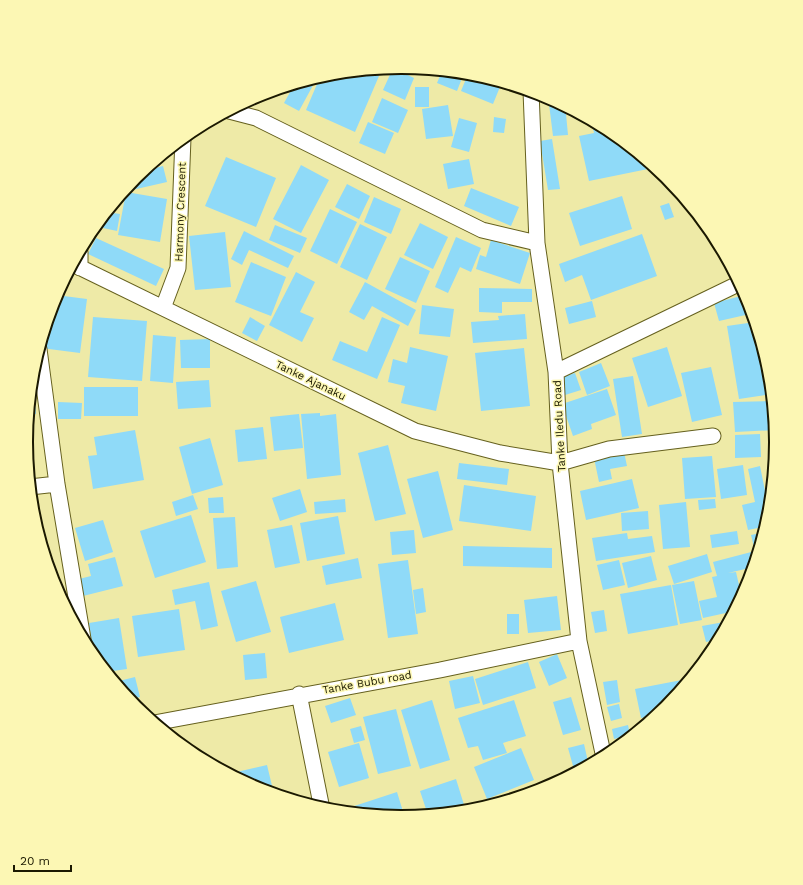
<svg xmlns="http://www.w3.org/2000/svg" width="803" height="885" font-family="'Work Sans',sans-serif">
  <rect width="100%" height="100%" fill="#eeeaa7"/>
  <path fill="#8fdaf8" d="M393,68l21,10 -9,22 -22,-10z
    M367,70l12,6 -24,56 -49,-22 14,-33z
    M442,71l22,2 -7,18 -20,-8z
    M468,74l34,8 -9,22 -32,-13z
    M317,78l-18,33 -15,-8 10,-18z
    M415,87h14v20h-14z
    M382,98l26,12 -10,23 -26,-11z
    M559,103l19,10 -12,1 2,21 -15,1 -4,-32z
    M448,105l5,31 -27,3 -4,-30z
    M494,117l12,2 -2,14 -11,-1z
    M459,118l18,5 -8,29 -18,-5z
    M591,120l19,10 36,30 2,9 -59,12 -10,-45 15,-3z
    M368,122l26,11 -9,21 -26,-11z
    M552,139l8,50 -12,1 -8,-49z
    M226,157l50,21 -20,49 -51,-21z
    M469,159l5,25 -26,5 -5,-25z
    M301,165l28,15 -28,53 -28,-14z
    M163,166l4,16 -35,8 -2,-6 17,-16v2z
    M347,184l23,12 -11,23 -24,-12z
    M471,188l48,19 -8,19 -47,-20z
    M126,192l41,7 -7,43 -42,-7z
    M622,196l10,33 -52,17 -11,-33z
    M374,197l27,12 -10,25 -27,-12z
    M669,203l5,14 -9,3 -5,-14z
    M330,209l27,13 -20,42 -27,-13z
    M107,212l13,2 -3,17 -14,-3z
    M420,223l28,14 -15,32 -29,-14z
    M360,224l27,13 -20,43 -27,-13z
    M275,225l32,13 -7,15 -31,-13z
    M244,231l50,25 -6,12 -39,-18 -7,15 -11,-6z
    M225,232l6,55 -36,3 -6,-54z
    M642,234l15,42 -66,24 -9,-25 -17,7 -6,-18z
    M456,237l25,11 -10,24 -11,-5 -12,26 -13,-6z
    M96,238l68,31 -8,17 -68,-32z
    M491,240l39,13 -10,31 -44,-15 4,-14 6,2z
    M400,257l30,14 -14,32 -31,-14z
    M251,262l35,15 -15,39 -36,-14z
    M296,272l19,10 -15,30 14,6 -12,24 -33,-17z
    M365,282l51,28 -8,16 -36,-20 -8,14 -15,-8z
    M479,288l53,1v13h-30v11l-23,-1z
    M56,295l31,4 -7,54 -39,-5z
    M745,295l5,19 -31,7 -5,-18z
    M592,301l4,16 -27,7 -4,-16z
    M422,305l32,4 -4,28 -31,-3z
    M525,314l2,25 -54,4 -2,-21 28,-2 -1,-4z
    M93,317l54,4 -5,60 -54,-4z
    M250,317l15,9 -8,15 -15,-8z
    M382,317l18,8 -23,54 -45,-19 8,-19 27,11z
    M755,322l13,41 4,31 -33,5 -12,-73z
    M153,335l23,2 -3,46 -23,-2z
    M210,339v29h-29l-1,-28z
    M410,347l38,9 -12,55 -35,-8 4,-17 -17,-4 5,-23 14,4z
    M667,347l15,49 -34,11 -16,-49z
    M524,348l6,58 -49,5 -6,-58z
    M601,363l9,23 -23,9 -8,-23z
    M711,367l11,48 -30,7 -11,-49z
    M575,373l6,17 -16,5 -6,-17z
    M633,376l9,58 -20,3 -9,-58z
    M209,380l2,27 -33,2 -2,-27z
    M84,387h54v29h-54z
    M607,389l9,26 -25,9 1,5 -19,7 -11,-32z
    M34,394l2,20 -7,1 2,-20z
    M773,401l3,29 -41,2 -2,-30z
    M58,402l24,1 -1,16h-23z
    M320,413v3l16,-2 5,61 -34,4 -6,-65z
    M299,414l4,34 -29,3 -4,-34z
    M263,427l4,32 -29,3 -3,-32z
    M135,430l9,50 -51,9 -5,-33 9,-1 -3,-18z
    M760,434l1,23 -26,1v-23z
    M210,438l13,47 -31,9 -13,-47z
    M388,445l18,69 -31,7 -17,-68z
    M624,452l3,14 -17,3 2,10 -13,3 -5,-24z
    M712,456l4,41 -31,2 -3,-41z
    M459,463l50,6 -2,16 -50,-6z
    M743,465l4,30 -26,4 -4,-30z
    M760,466l10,50 -3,10 -19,4 -6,-25 13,-3 -7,-33z
    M438,471l15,59 -30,8 -16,-59z
    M632,479l7,29 -53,12 -6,-29z
    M464,485l72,11 -5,35 -72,-10z
    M300,489l7,23 -27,9 -8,-23z
    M193,495l5,14 -22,7 -4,-14z
    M223,497l1,16h-15l-1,-15z
    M345,499l1,13 -31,2 -1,-12z
    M715,499l1,9 -17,2 -1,-10z
    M686,502l4,45 -27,2 -4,-44z
    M648,511l1,18 -27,2 -1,-18z
    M191,515l15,47 -51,16 -15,-47z
    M338,516l7,38 -38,7 -7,-38z
    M235,517l3,50 -21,2 -4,-51z
    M103,520l10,32 -28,9 -10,-33z
    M292,525l8,38 -25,5 -8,-38z
    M414,530l2,23 -24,2 -2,-23z
    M737,531l2,13 -27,4 -2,-13z
    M765,532l-11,35 -26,6 8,-1 6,26 -7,13 -32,7 -4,-17 18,-4 -5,-20 5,-1 -4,-14 42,-11 -4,-16z
    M627,533l1,6 24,-3 3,16 -59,9 -4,-23z
    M463,546l89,2v20l-89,-2z
    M707,554l5,18 -38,12 -6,-18z
    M651,556l6,24 -29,8 -6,-25z
    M115,557l8,29 -40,10 -4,-17 12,-3 -3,-12z
    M358,558l4,20 -36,7 -4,-19z
    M408,560l10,74 -30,4 -10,-74z
    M619,560l6,25 -22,5 -6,-25z
    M754,569l-5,17 -3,-16z
    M256,581l15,51 -35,10 -15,-51z
    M694,581l8,39 -22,4 -8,-39z
    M209,582l9,44 -17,4 -6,-29 -20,4 -3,-15z
    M671,585l7,40 -50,9 -8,-40z
    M423,588l3,24 -10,2 -3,-24z
    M557,596l4,34 -33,3 -4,-33z
    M335,603l9,37 -55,13 -9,-36z
    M179,609l6,41 -47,7 -6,-41z
    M604,610l3,21 -12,2 -4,-21z
    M507,614h12v20h-12z
    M119,618l8,51 -21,3 -12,-15 -5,-34z
    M724,622l1,8 -5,9 -14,3 -4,-16z
    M265,653l2,25 -22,2 -2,-25z
    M557,654l10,24 -18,8 -10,-24z
    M528,662l8,26 -53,17 -8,-26z
    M473,676l7,27 -25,6 -6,-28z
    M135,677l5,20 -11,3 -14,-18z
    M692,678l-25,30 -8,7 -18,3 -6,-29z
    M617,680l3,22 -13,3 -4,-23z
    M571,697l10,33 -18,5 -10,-33z
    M350,698l6,17 -25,8 -6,-17z
    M432,700l18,60 -30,9 -19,-59z
    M514,700l12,36 -23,7 4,10 -24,7 -5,-14 -10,2 -10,-30z
    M619,704l3,14 -11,3 -4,-14z
    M396,709l15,57 -33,8 -15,-57z
    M628,725l2,10 -16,4 -2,-10z
    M361,726l4,14 -11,3 -4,-14z
    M359,743l10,35 -30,9 -11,-35z
    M584,744l5,22 -14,7 -7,-25z
    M521,748l13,32 -47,19 -13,-32z
    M201,751l1,9 -12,-8z
    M267,765l7,29 -16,-5 -30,-15z
    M456,779l9,29 -18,6 -19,1 -8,-24z
    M397,792l8,26 -69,-6z"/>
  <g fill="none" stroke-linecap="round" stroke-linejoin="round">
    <defs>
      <path id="minor" d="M531,91l6,152 19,129 4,91 19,178 25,117
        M229,111l27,7 226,112 55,13
        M80,252v16
        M73,264l342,167 85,22 60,10 49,-14 104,-13
        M163,308l15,-40 5,-130
        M39,349l18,135 26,155
        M556,372l184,-89
        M30,487l27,-3
        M299,694l23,115
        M154,723l286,-53 139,-29"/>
    </defs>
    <use href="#minor" stroke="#65601e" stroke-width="17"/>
    <use href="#minor" stroke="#fff" stroke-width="15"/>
  </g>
  <g text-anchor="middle" stroke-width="3" stroke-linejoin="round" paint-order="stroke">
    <g font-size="11" fill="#1b1901" stroke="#fcf7b4">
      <text transform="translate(180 212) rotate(-88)" y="4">Harmony Crescent</text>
      <text transform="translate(311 380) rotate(26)" y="4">Tanke Ajanaku</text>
      <text transform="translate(559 426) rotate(-93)" y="4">Tanke Iledu Road</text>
      <text transform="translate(367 682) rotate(-10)" y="4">Tanke Bubu road</text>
    </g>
  </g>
  <path d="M0 0H803V885H0ZM33 442a368 368 0 1 1 736 0a368 368 0 1 1-736 0Z" fill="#fcf7b4" fill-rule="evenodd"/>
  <path fill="none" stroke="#1b1901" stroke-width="2" d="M33 442a368 368 0 1 1 736 0a368 368 0 1 1-736 0Z"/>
  <path d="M14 865v6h57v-6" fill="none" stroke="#1b1901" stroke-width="2"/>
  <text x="20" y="865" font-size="12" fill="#1b1901" stroke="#fcf7b4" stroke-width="3" paint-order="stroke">20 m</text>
</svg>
